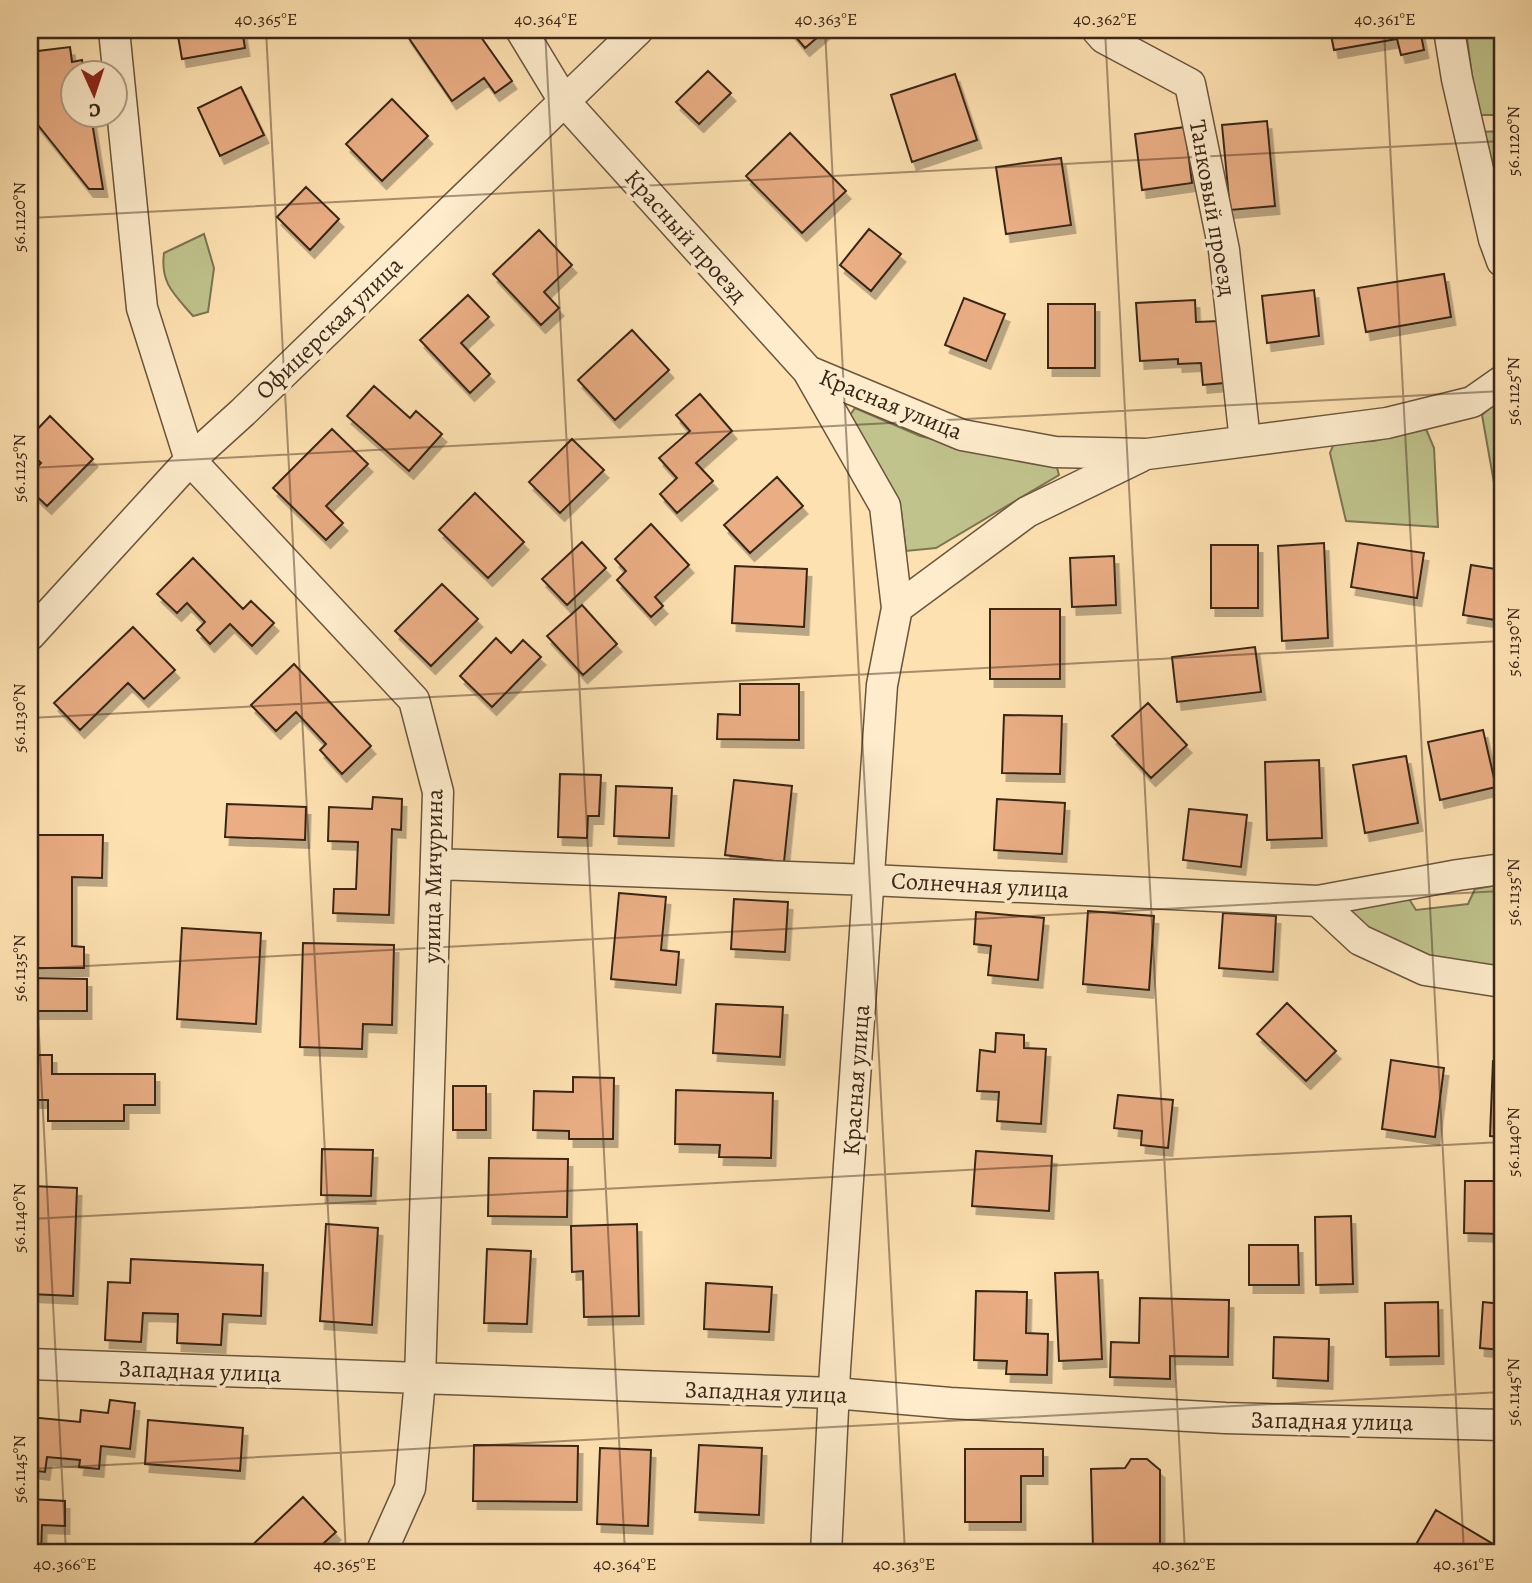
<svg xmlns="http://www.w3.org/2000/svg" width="1532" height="1583" font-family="Alegreya,serif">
  <defs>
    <filter id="shadow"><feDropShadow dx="4.5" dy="8" stdDeviation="0" flood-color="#0004"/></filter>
  </defs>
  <rect width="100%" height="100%" fill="#fee1b1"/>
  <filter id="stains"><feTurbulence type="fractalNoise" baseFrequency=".00286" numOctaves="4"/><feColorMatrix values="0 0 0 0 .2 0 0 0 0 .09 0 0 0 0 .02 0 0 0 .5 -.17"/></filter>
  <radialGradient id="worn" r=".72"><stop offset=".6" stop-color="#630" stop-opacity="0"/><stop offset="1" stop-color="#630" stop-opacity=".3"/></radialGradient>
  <path fill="#c0c38c" stroke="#7c7552" stroke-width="2" d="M1466,30h36v85h-25z
    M1502,131v101l-21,-100z
    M204,234l10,34 -6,44 -15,4c-19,-22 -33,-33 -29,-63z
    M1502,397v131l-20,-113z
    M855,408l65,28 100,24 36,4 3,11 -123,73 -30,3 -5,-41 -53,-92z
    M1426,429l8,19 4,79 -92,-6 -16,-68 4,-10 40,-2z
    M1502,884v85l-68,-9 -81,-40 -7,-13 63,-8 7,11 52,-6 7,-15z"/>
  <path fill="#eaad84" stroke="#392718" stroke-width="2" filter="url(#shadow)" d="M177,30h65l3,18 -63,11z
    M413,30h63l36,51 -17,12 -11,-15 -32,23 -46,-67z
    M790,30h36l-21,18z
    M1330,30h90l4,20 -23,5 -4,-16 -63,11z
    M70,47l2,15 10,-2 2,14h-10v42h17l12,73h-14l-59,-74v-63z
    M708,71l23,22 -32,31 -23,-22z
    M955,74l22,66 -65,22 -21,-67z
    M241,87l23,48 -44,21 -22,-48z
    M392,99l36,37 -46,45 -36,-37z
    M1267,121l8,85 -45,4 -8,-85z
    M1185,127l7,56 -50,7 -7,-56z
    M790,133l56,58 -44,42 -56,-57z
    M1061,158l10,67 -65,9 -10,-67z
    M306,187l33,32 -29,31 -33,-33z
    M869,229l32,25 -30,37 -31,-26z
    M539,230l33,35 -28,27 15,16 -18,17 -48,-51z
    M1444,274l7,43 -85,15 -8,-44z
    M1314,290l5,46 -52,7 -5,-47z
    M468,295l21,22 -28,26 29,31 -20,19 -50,-53z
    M964,298l41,16 -19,47 -41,-16z
    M1195,300l1,22 24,-1 4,62 -21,2 -2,-22 -23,1v-5l-38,2 -4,-58z
    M1048,304h47v64h-47z
    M632,330l37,40 -54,50 -37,-40z
    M374,386l36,32 6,-7 26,23 -33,37 -62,-55z
    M700,394l32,37 -36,32 17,18 -36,32 -17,-19 17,-16 -18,-20 31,-27 -14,-16z
    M50,416l43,43 -46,47 -17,-16v-15l11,-12 -11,-11v-15z
    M332,429l36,35 -42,42 17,17 -17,17 -53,-52z
    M572,439l32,31 -44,43 -31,-31z
    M777,477l26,29 -53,47 -26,-28z
    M475,493l49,49 -36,36 -49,-48z
    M651,524l38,41 -34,32 8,9 -12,11 -34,-37 9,-9 -11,-12z
    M582,542l24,26 -39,37 -25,-26z
    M1324,543l4,95 -46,3 -4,-95z
    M1358,543l66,10 -7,45 -66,-11z
    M1211,545h47v63h-47z
    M1114,556l2,49 -44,2 -2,-49z
    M193,558l50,51 8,-8 23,22 -22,23 -22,-22 -20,20 -13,-14 8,-8 -18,-19 -10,10 -20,-19z
    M1471,565l31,5v51l-39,-6z
    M735,566l72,3 -3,58 -72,-4z
    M442,584l36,35 -47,47 -36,-35z
    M582,605l35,39 -34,31 -36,-39z
    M990,609h70v70h-70z
    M133,627l42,43 -31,29 -16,-16 -48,47 -26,-27z
    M496,638l15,15 12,-13 18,17 -49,50 -32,-31z
    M1255,647l6,45 -84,10 -5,-45z
    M294,664l77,82 -29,28 -22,-24 6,-6 -30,-32 -20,19 -25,-26z
    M740,684h59v56l-82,-1 1,-25 22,1z
    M1148,703l39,42 -36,33 -39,-42z
    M1004,715l58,1 -2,58 -58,-1z
    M1483,730l13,57 -56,13 -12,-58z
    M1406,756l12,67 -53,10 -12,-68z
    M1319,760l3,78 -55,2 -2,-78z
    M560,774l41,1 -2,41h-11l-1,22 -29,-1z
    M734,780l58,6 -8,76 -59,-7z
    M616,786l56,2 -3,50 -55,-2z
    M373,797l29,2 -1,31 -9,-1 -3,86 -56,-2 1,-24h22l2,-47 -30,-1 1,-34 43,2z
    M997,799l68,4 -3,51 -68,-4z
    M227,804l79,3 -1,33 -80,-3z
    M1189,809l58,6 -6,52 -58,-7z
    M38,835h65l-1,43 -30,-1v69l12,1v21h-48z
    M619,893l47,4 -5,53 18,2 -3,33 -65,-6z
    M734,899l54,3 -3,50 -54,-3z
    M1088,911l66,5 -5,74 -66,-6z
    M976,912l68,6 -6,62 -50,-5 3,-29 -17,-2z
    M1223,913l53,3 -3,56 -54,-4z
    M182,928l79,5 -5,91 -79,-5z
    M303,943l91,2 -2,80 -29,-1 -1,25 -62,-2z
    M30,978l57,1v32h-57z
    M1287,1003l49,48 -30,30 -49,-47z
    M716,1004l67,3 -3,50 -67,-4z
    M996,1033l28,2v13l22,1 -5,75 -44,-3 2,-29 -22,-1 3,-41 15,2z
    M30,1055h22v19h103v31h-31v16h-76v-21h-18z
    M1391,1060l53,8 -9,69 -53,-8z
    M1493,1061h9v76l-12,-1z
    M573,1077l41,1 -1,61h-44v-8l-36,-1 1,-39 39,1z
    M453,1086h33v44h-33z
    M676,1090l97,3 -2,65 -52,-1 1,-12 -45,-1z
    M1118,1095l55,5 -5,48 -27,-3 1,-14 -28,-3z
    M322,1149l51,1 -2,46 -50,-1z
    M976,1151l76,5 -3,55 -77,-5z
    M489,1158l79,1 -1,58 -79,-1z
    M1465,1181h37v53l-38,-1z
    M32,1186l45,2 -4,108 -43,-2z
    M1351,1216l2,68 -37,1 -1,-68z
    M326,1224l52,4 -6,97 -52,-4z
    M637,1224l2,92 -55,1 -1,-46 -11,1 -1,-46z
    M1249,1245h49l1,40h-50z
    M487,1249l44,2 -4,73 -43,-1z
    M131,1259l132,6 -2,51 -38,-2 -2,31 -44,-2 1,-29 -35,-1 -2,29 -36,-2 3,-58 22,1z
    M1098,1272l4,87 -43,2 -4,-88z
    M706,1283l66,4 -3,45 -65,-3z
    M976,1291l51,1 -1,41 22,1 -1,41 -41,-1 1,-13 -33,-1z
    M1140,1298l89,2 -1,57 -58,-1v23l-60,-2 1,-35 28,1z
    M1438,1302l1,54 -53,1 -1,-54z
    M1483,1302l19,2v46l-22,-2z
    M1274,1337l55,2 -1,42 -55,-3z
    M110,1400l25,3 -5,46 -29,-3 -2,23 -20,-2 1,-7 -33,-3 -2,15 -15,-2v-53l50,5 1,-12 27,3z
    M148,1420l95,8 -3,43 -95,-7z
    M474,1445l104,1 -1,56 -104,-1z
    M699,1445l63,3 -3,67 -64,-3z
    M600,1448l51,2 -3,76 -51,-2z
    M965,1449h78v27h-22v46h-56z
    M1131,1459h16l13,11v77l-67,2 -2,-80 34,-1z
    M303,1497l33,35 -23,21h-69z
    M30,1499l35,2v25l-23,-1 -1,28h-11z
    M1436,1510l57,34 -4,9h-78z
    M689,1551l67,1v1h-67z"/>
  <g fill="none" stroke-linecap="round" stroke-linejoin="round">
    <defs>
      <path id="street" d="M114,30l28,278 48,152 224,240 24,92 -18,588 -10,108 -29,65
        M521,30l43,71 244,270 77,135 12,102 -15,77 -47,684 -9,184
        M1097,30l7,8 86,46 34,166 21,191
        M1449,30l8,49 37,160 8,22
        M808,371l154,64 93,17 92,2 240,-31 85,-21 30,-21
        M897,608l130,-96 113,-55
        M30,635l160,-175 53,-48 395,-382
        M436,864l434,16 448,21 140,-26 44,-6
        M1318,901l42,39 65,30 77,12
        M30,1364l804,29 116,10 275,15 277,7"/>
    </defs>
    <use href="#street" stroke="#6a563e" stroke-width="33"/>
    <use href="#street" stroke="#feeccc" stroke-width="30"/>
  </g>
  <path fill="none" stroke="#392718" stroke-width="2" stroke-opacity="0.45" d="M266,30l80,1523M545,30l80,1523M825,30l80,1523M1105,30l80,1523M1384,30l80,1523M30,218l1472,-77M30,468l1472,-77M30,718l1472,-77M30,863l36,690M30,969l1472,-78M30,1219l1472,-77M30,1469l1472,-77"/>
  <g text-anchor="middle" stroke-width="7" stroke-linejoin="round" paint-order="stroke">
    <g font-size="24" fill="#392718" stroke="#feeccc">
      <text transform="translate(1213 208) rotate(80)" y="8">Танковый проезд</text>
      <text transform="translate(686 236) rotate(48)" y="8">Красный проезд</text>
      <text transform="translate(329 328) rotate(-44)" y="8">Офицерская улица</text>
      <text transform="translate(891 404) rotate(22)" y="8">Красная улица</text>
      <text transform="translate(433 876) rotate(-89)" y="8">улица Мичурина</text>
      <text transform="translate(980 885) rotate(3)" y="8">Солнечная улица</text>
      <text transform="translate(856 1080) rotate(-86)" y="8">Красная улица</text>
      <text transform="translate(200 1371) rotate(2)" y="8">Западная улица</text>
      <text transform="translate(766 1392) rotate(2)" y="8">Западная улица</text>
      <text transform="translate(1332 1421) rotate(1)" y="8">Западная улица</text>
    </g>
  </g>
  <rect width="1532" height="1583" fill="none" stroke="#fee1b1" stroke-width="77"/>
  <g transform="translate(94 94) rotate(177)"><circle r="33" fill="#feeccc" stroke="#af9d84" stroke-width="2"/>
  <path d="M0-5L12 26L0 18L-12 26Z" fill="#8f2418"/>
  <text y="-10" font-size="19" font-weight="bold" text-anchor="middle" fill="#392718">С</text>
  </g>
  <rect x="38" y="38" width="1456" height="1506" fill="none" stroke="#392718" stroke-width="2.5"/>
  <g font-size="18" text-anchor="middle" fill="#392718">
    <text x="266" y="25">40.365°E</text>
    <text x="546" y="25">40.364°E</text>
    <text x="826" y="25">40.363°E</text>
    <text x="1105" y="25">40.362°E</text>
    <text x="1385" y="25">40.361°E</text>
    <text transform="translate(1513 141) rotate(-90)" y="6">56.1120°N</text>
    <text transform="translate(19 217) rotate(-90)" y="6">56.1120°N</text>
    <text transform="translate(1513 391) rotate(-90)" y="6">56.1125°N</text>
    <text transform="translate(19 468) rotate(-90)" y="6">56.1125°N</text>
    <text transform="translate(1513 642) rotate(-90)" y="6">56.1130°N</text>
    <text transform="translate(19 718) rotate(-90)" y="6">56.1130°N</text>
    <text transform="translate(1513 892) rotate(-90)" y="6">56.1135°N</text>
    <text transform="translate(19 968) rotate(-90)" y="6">56.1135°N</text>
    <text transform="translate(1513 1142) rotate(-90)" y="6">56.1140°N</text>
    <text transform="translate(19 1218) rotate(-90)" y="6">56.1140°N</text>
    <text transform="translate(1513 1392) rotate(-90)" y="6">56.1145°N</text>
    <text transform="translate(19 1469) rotate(-90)" y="6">56.1145°N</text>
    <text x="65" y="1570">40.366°E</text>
    <text x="345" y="1570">40.365°E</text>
    <text x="625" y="1570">40.364°E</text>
    <text x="904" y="1570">40.363°E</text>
    <text x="1184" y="1570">40.362°E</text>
    <text x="1464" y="1570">40.361°E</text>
  </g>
  <rect width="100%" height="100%" filter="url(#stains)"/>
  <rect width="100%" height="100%" fill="url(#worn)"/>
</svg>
